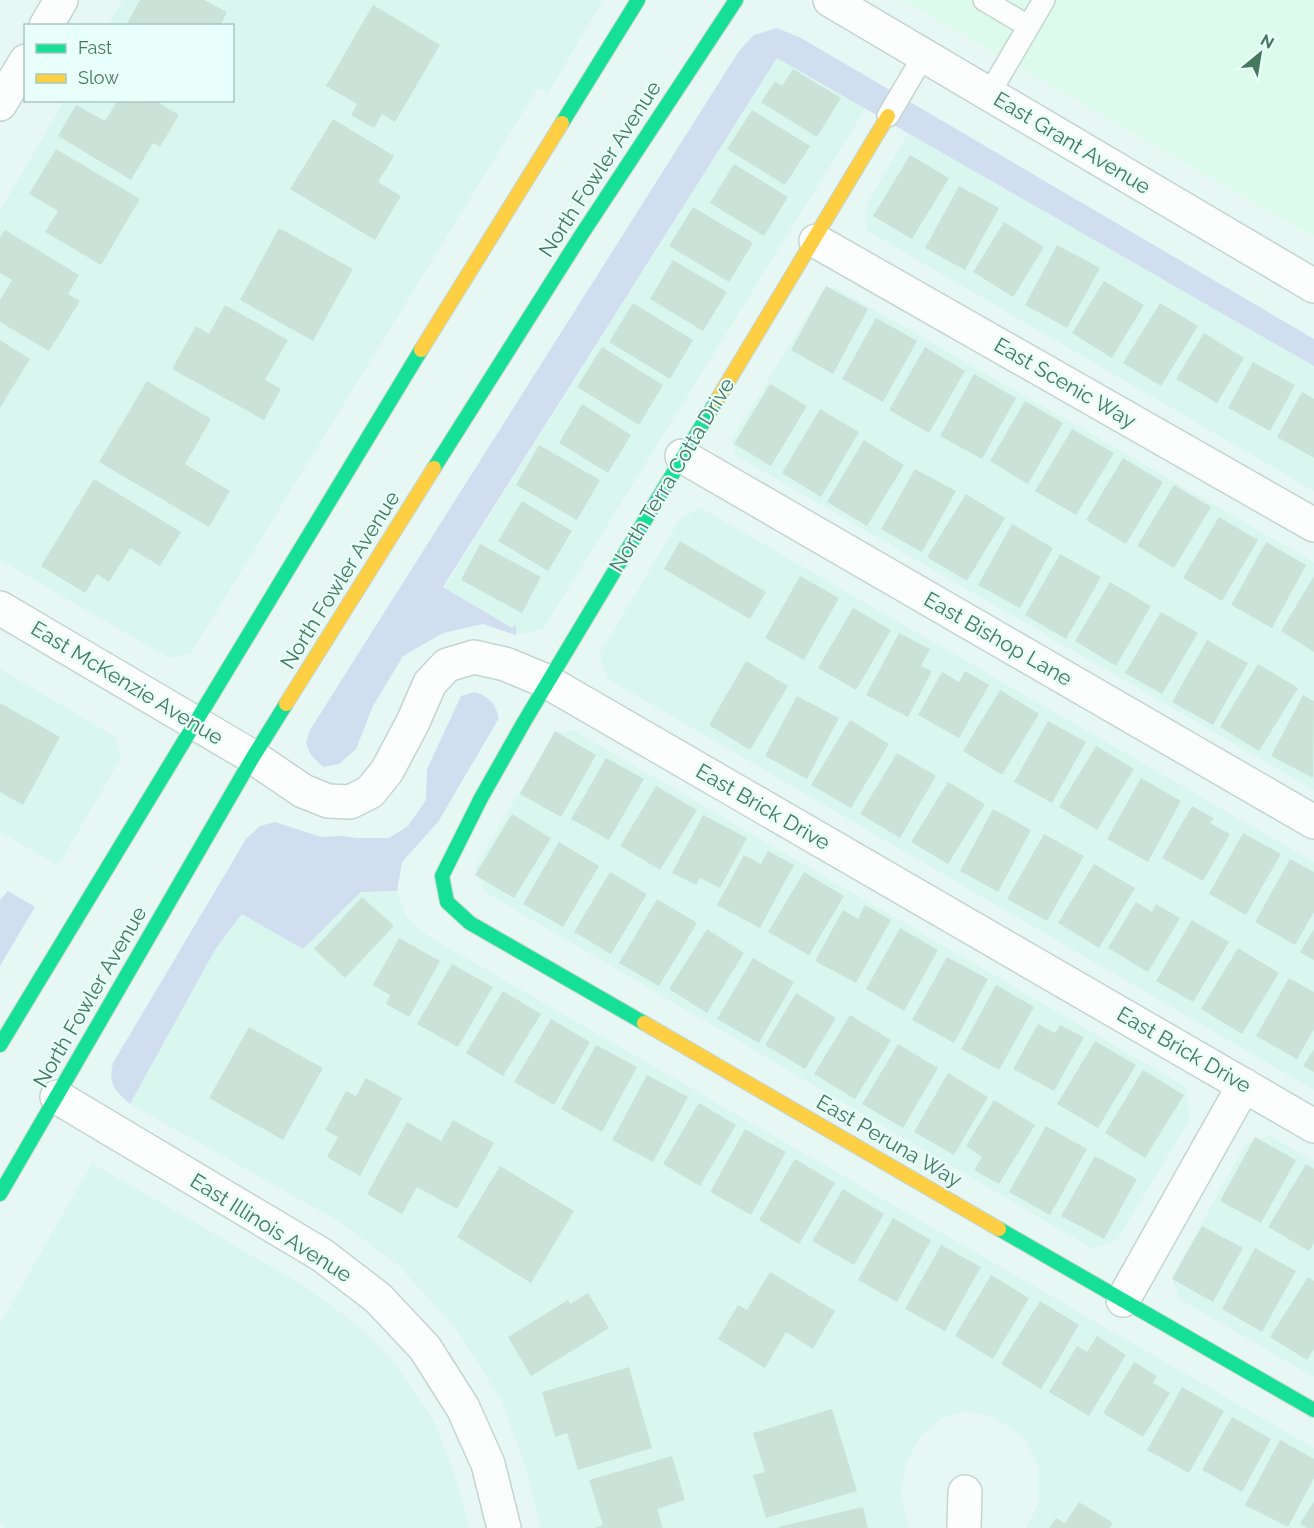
<svg xmlns="http://www.w3.org/2000/svg" width="1314" height="1528" font-family="Raleway,sans-serif">
  <rect width="100%" height="100%" fill="#e7f7f4"/>
  <path fill="#d9f7ef" d="M123,0h480l-55,93 -10,-5 -347,565 -22,5 -169,-98v-349l64,-110 168,-1v-74l-124,-1z
    M777,57l89,51 -323,521 -27,6 -74,-44z
    M908,133l406,232v126l-448,-261v-24z
    M833,286l481,276v228l-579,-335 -3,-16 90,-147z
    M701,508l613,354v228l-706,-411 -9,-24 81,-136z
    M0,669l116,68 5,21 -63,108 -58,-34z
    M573,730l613,357 4,32 -73,121 -24,9 -608,-357 -10,-24 79,-134z
    M397,891l9,25 22,20 886,512v80h-288l12,-23 1,-37 -14,-30 -31,-21 -29,-6 -23,7 -21,18 -15,26 -5,33 8,33h-368l-16,-63 -25,-67 -44,-69 -57,-63 -59,-44 -210,-118 86,-156 27,-34 60,34 58,-56z
    M1269,1135l45,26v216l-135,-78 -7,-23 74,-132z
    M92,1163l214,124 50,37 39,39 39,58 23,60 12,47h-462l-7,-4v-200z"/>
  <path fill="#ddfbed" d="M903,0h411v237z"/>
  <path fill="#d0def0" d="M777,28l24,10 513,301v27l-537,-308 -334,529 69,41 4,-3v10l-33,-11 -40,9 -40,23 -30,50 -17,43 -17,15 -16,3 -12,-12 -5,-12 4,-13 429,-679 15,-16z
    M474,692c15,4 21,11 25,26l-61,104 -36,40 -5,29 -36,1 -58,57 -61,-35 -26,34 -86,156c-16,-14 -22,-20 -17,-41l133,-224 14,-13 15,-4 46,15 22,-1 14,2h32l19,-12 18,-26 1,-31 34,-73z
    M8,891l27,16 -35,59v-66z"/>
  <path fill="#cbe2d9" d="M140,0h64l23,12 -7,14h-87l-6,-3z
    M373,5l67,40 -45,77 -13,-8 -8,14 -23,-13 6,-11 -31,-18z
    M793,69l48,29 -24,39 -56,-35 14,-21 7,5z
    M118,100h36l25,15 -19,32 -7,-4 -22,37 -73,-44 18,-31 29,16z
    M752,110l58,36 -25,39 -58,-36z
    M333,119l61,37 -16,26 23,14 -26,44 -85,-51z
    M56,149l84,50 -39,66 -56,-33 13,-21 -29,-17z
    M910,155l39,23 -37,61 -39,-23z
    M734,164l54,33 -24,39 -54,-33z
    M959,186l40,22 -34,62 -40,-22z
    M693,207l60,36 -24,39 -60,-36z
    M1004,222l40,25 -31,50 -40,-25z
    M279,228l74,41 -40,72 -73,-41z
    M5,230l74,45 -11,19 12,7 -31,50 -49,-29v-22l12,-20 -12,-7v-35z
    M1057,245l43,23 -33,60 -42,-23z
    M673,260l54,32 -24,39 -53,-32z
    M1104,281l40,24 -32,53 -40,-25z
    M826,286l42,23 -35,65 -42,-24z
    M633,303l60,37 -23,39 -61,-37z
    M1160,303l38,23 -37,60 -38,-23z
    M225,305l63,35 -23,40 16,9 -17,31 -92,-51 24,-43 13,8z
    M876,318l41,23 -34,61 -41,-23z
    M1204,333l40,25 -27,45 -41,-24z
    M0,340l30,19 -30,49z
    M602,347l61,38 -24,40 -62,-38z
    M925,347l40,24 -36,62 -40,-23z
    M1253,362l42,23 -25,46 -42,-23z
    M974,374l42,24 -34,61 -42,-23z
    M147,381l64,38 -26,45 45,27 -21,36 -110,-65z
    M770,384l37,22 -36,60 -37,-22z
    M1302,392l12,7v59l-37,-21z
    M1025,401l38,22 -35,61 -38,-23z
    M582,404l49,31 -23,38 -49,-30z
    M820,409l39,23 -38,65 -39,-24z
    M1072,429l42,24 -38,62 -41,-24z
    M864,440l40,25 -37,61 -40,-24z
    M539,445l61,35 -23,40 -61,-35z
    M1123,458l40,24 -37,62 -40,-24z
    M915,469l41,22 -34,61 -41,-23z
    M94,479l87,53 -21,34 -30,-18 -21,34 -12,-8 -12,19 -44,-27z
    M1174,485l37,22 -37,61 -37,-22z
    M966,494l39,24 -38,63 -40,-24z
    M522,501l50,30 -24,40 -50,-30z
    M1219,517l39,23 -36,61 -39,-23z
    M1012,524l41,24 -33,60 -42,-23z
    M680,541l86,51 -16,27 -86,-50z
    M1266,542l40,23 -34,63 -41,-23z
    M480,544l61,33 -19,36 -61,-33z
    M1060,554l41,23 -35,62 -41,-24z
    M800,576l39,22 -35,62 -39,-22z
    M1314,576v76l-33,-21z
    M1110,582l41,24 -35,60 -41,-25z
    M853,608l38,22 -35,60 -38,-22z
    M1161,612l37,21 -36,61 -37,-21z
    M899,633l31,16 -9,17 11,5 -24,46 -42,-22z
    M1207,640l41,23 -35,62 -41,-23z
    M746,661l42,25 -38,64 -41,-25z
    M1258,664l40,24 -39,63 -39,-24z
    M965,671l24,14 -30,53 -41,-23 24,-43 17,10z
    M1000,690l39,24 -37,61 -39,-24z
    M1303,695l11,6 -1,77 -42,-22z
    M797,696l42,22 -32,61 -42,-23z
    M0,703l60,34 -37,68 -23,-13z
    M850,720l39,24 -38,64 -40,-23z
    M1048,721l38,21 -34,61 -38,-21z
    M555,731l41,24 -35,62 -41,-23z
    M1096,746l38,23 -37,61 -38,-23z
    M897,753l39,23 -36,62 -40,-24z
    M606,758l38,21 -35,61 -38,-21z
    M1141,778l40,23 -33,61 -41,-23z
    M948,782l37,22 -37,60 -37,-22z
    M656,786l41,24 -37,60 -40,-24z
    M1192,806l22,12 -4,5 20,11 -27,47 -41,-23z
    M993,809l38,21 -33,62 -38,-21z
    M512,814l39,24 -37,60 -39,-23z
    M703,815l44,23 -27,50 -20,-10 -4,7 -24,-12z
    M1243,833l38,21 -35,61 -37,-21z
    M1044,834l40,22 -37,65 -40,-22z
    M559,842l40,24 -36,61 -40,-23z
    M768,851l26,14 -34,63 -43,-23 27,-50 17,9z
    M1290,859l24,13v40l-19,33 -40,-23z
    M1094,864l41,24 -36,60 -41,-25z
    M610,872l37,22 -36,60 -37,-22z
    M804,872l40,24 -35,59 -41,-23z
    M362,897l32,29 -49,52 -31,-29z
    M657,899l40,24 -38,63 -40,-23z
    M1136,902l16,10 4,-8 24,14 -32,54 -40,-24z
    M865,905l26,15 -35,63 -41,-22 28,-51 15,9z
    M1192,920l37,22 -36,60 -37,-21z
    M900,928l38,22 -34,61 -38,-22z
    M707,929l37,24 -37,60 -38,-24z
    M1314,929v31l-14,-8z
    M399,938l41,23 -31,56 -23,-13 4,-9 -17,-10z
    M1238,948l41,25 -37,61 -41,-25z
    M947,957l41,22 -34,64 -42,-23z
    M753,958l41,24 -35,61 -42,-24z
    M452,964l41,23 -35,60 -41,-23z
    M1289,978l25,14v37l-17,30 -41,-23z
    M996,985l38,22 -35,63 -38,-21z
    M503,991l38,23 -38,62 -37,-23z
    M796,993l40,25 -31,51 -40,-24z
    M850,1015l41,25 -36,59 -41,-25z
    M551,1019l39,23 -36,63 -40,-23z
    M1038,1024l17,9 5,-8 24,12 -30,54 -41,-22z
    M249,1027l74,41 -40,72 -74,-42z
    M1095,1041l41,24 -38,63 -41,-24z
    M898,1044l40,24 -35,60 -41,-24z
    M596,1045l41,22 -35,65 -41,-23z
    M1314,1049v23l-11,-6z
    M1143,1070l41,25 -39,63 -40,-25z
    M948,1073l40,24 -34,58 -40,-23z
    M647,1075l41,22 -35,65 -41,-22z
    M366,1078l36,20 -42,78 -33,-19 11,-20 -13,-7 21,-39 10,5z
    M994,1100l41,25 -36,59 -25,-14 8,-13 -16,-11z
    M699,1103l37,22 -36,61 -37,-22z
    M453,1120l41,23 -37,66 -40,-22 -15,27 -35,-20 40,-72 34,19z
    M1046,1126l41,23 -37,66 -41,-23z
    M745,1129l41,23 -35,63 -41,-23z
    M1255,1137l41,23 -35,63 -41,-22z
    M1095,1156l42,23 -33,60 -43,-23z
    M795,1159l40,24 -36,61 -40,-24z
    M1306,1164l8,5v74l-5,8 -41,-24z
    M500,1166l74,45 -43,72 -74,-46z
    M843,1189l41,25 -30,51 -42,-24z
    M893,1218l38,22 -34,62 -39,-22z
    M1202,1226l41,22 -30,54 -41,-23z
    M941,1245l40,22 -36,64 -40,-22z
    M1255,1248l41,23 -34,61 -40,-23z
    M770,1272l65,39 -22,38 -27,-17 -21,36 -47,-29 20,-34 9,5z
    M991,1275l38,23 -36,61 -38,-23z
    M1308,1277l6,4v68l-7,11 -37,-23z
    M588,1293l21,35 -78,48 -23,-39 60,-37 2,4z
    M1040,1301l39,24 -38,64 -40,-25z
    M1097,1336l29,19 -37,61 -40,-24 28,-46 10,6z
    M1134,1362l23,14 -4,7 17,10 -27,44 -40,-24z
    M629,1367l23,81 -74,22 -11,-37 -12,4 -13,-45z
    M1182,1387l42,24 -35,62 -42,-23z
    M832,1409l25,82 -91,27 -13,-43 12,-3 -12,-39z
    M1232,1417l39,22 -29,53 -40,-22z
    M1280,1440l34,19v19l-26,49 -43,-22z
    M672,1456l13,44 -28,9 6,19h-68l8,-3 -14,-45z
    M1314,1501v27h-7l-7,-4z
    M1079,1502l34,21 -3,5h-61l7,-10 9,5z
    M863,1507l5,21h-90v-1z"/>
  <g fill="none" stroke-linecap="round" stroke-linejoin="round">
    <defs>
      <path id="lane" d="M984,0l44,26
        M989,94l55,-94
        M888,116l36,-61"/>
      <path id="street" d="M830,0l484,286
        M46,26l15,-26
        M0,104l26,-43
        M816,241l498,284
        M682,456l632,366
        M0,608l253,149 50,34 25,10 22,1 20,-10 17,-21 26,-49 17,-39 17,-18 27,-8 31,7 41,17 768,445
        M57,1097l265,158 56,43 47,50 38,60 25,56 16,64
        M1123,1300l121,-215
        M964,1528l1,-36"/>
      <path id="fast" d="M562,123l76,-123
        M434,468l146,-231 156,-237
        M644,1023l-174,-100 -23,-21 -5,-26 39,-78 43,-76 193,-322
        M0,1045l421,-695
        M0,1194l253,-437 33,-53
        M999,1229l315,181"/>
      <path id="slow" d="M421,350l141,-227
        M717,400l171,-284
        M286,704l148,-236
        M644,1023l355,206"/>
    </defs>
    <use href="#lane" stroke="#c2d6cf" stroke-width="24"/>
    <use href="#street" stroke="#c2d6cf" stroke-width="36"/>
    <use href="#fast" stroke="#c0d6ce" stroke-width="16"/>
    <use href="#slow" stroke="#c0d6ce" stroke-width="16"/>
    <use href="#lane" stroke="#fbfefd" stroke-width="21"/>
    <use href="#street" stroke="#fbfefd" stroke-width="33"/>
    <use href="#fast" stroke="#16e098" stroke-width="14"/>
    <use href="#slow" stroke="#ffcf43" stroke-width="14"/>
  </g>
  <g text-anchor="middle" stroke-width="4.5" stroke-linejoin="round" paint-order="stroke">
    <g font-size="21" fill="#45785f" stroke="#e9fffa">
      <text transform="translate(1072 143) rotate(31)" y="7">East Grant Avenue</text>
      <text transform="translate(600 169) rotate(-57)" y="7">North Fowler Avenue</text>
      <text transform="translate(1065 383) rotate(30)" y="7">East Scenic Way</text>
      <text transform="translate(672 475) rotate(-59)" y="7">North Terra Cotta Drive</text>
      <text transform="translate(340 580) rotate(-58)" y="7">North Fowler Avenue</text>
      <text transform="translate(998 639) rotate(30)" y="7">East Bishop Lane</text>
      <text transform="translate(127 683) rotate(31)" y="7">East McKenzie Avenue</text>
      <text transform="translate(763 807) rotate(30)" y="7">East Brick Drive</text>
      <text transform="translate(90 997) rotate(-60)" y="7">North Fowler Avenue</text>
      <text transform="translate(1184 1050) rotate(30)" y="7">East Brick Drive</text>
      <text transform="translate(889 1141) rotate(30)" y="7">East Peruna Way</text>
      <text transform="translate(271 1228) rotate(32)" y="7">East Illinois Avenue</text>
    </g>
  </g>
  <rect x="24" y="24" width="210" height="78" fill="#e9fffa" stroke="#a7c9bc" stroke-width="1.5"/>
  <rect x="36" y="44" width="30" height="9" fill="#16e098" stroke="#a7c9bc" stroke-width="1.5"/>
  <text x="78" y="54" font-size="18" fill="#45785f">Fast</text>
  <rect x="36" y="74" width="30" height="9" fill="#ffcf43" stroke="#a7c9bc" stroke-width="1.5"/>
  <text x="78" y="84" font-size="18" fill="#45785f">Slow</text>
  <g transform="translate(1260 54) rotate(30)" stroke="#e9fffa" stroke-width="4.5" paint-order="stroke">
  <path d="M0-4.5L10 22L0 15L-10 22Z" fill="#45785f"/>
  <text y="-9" font-size="16" font-weight="bold" text-anchor="middle" fill="#45785f">N</text>
  </g>
</svg>
